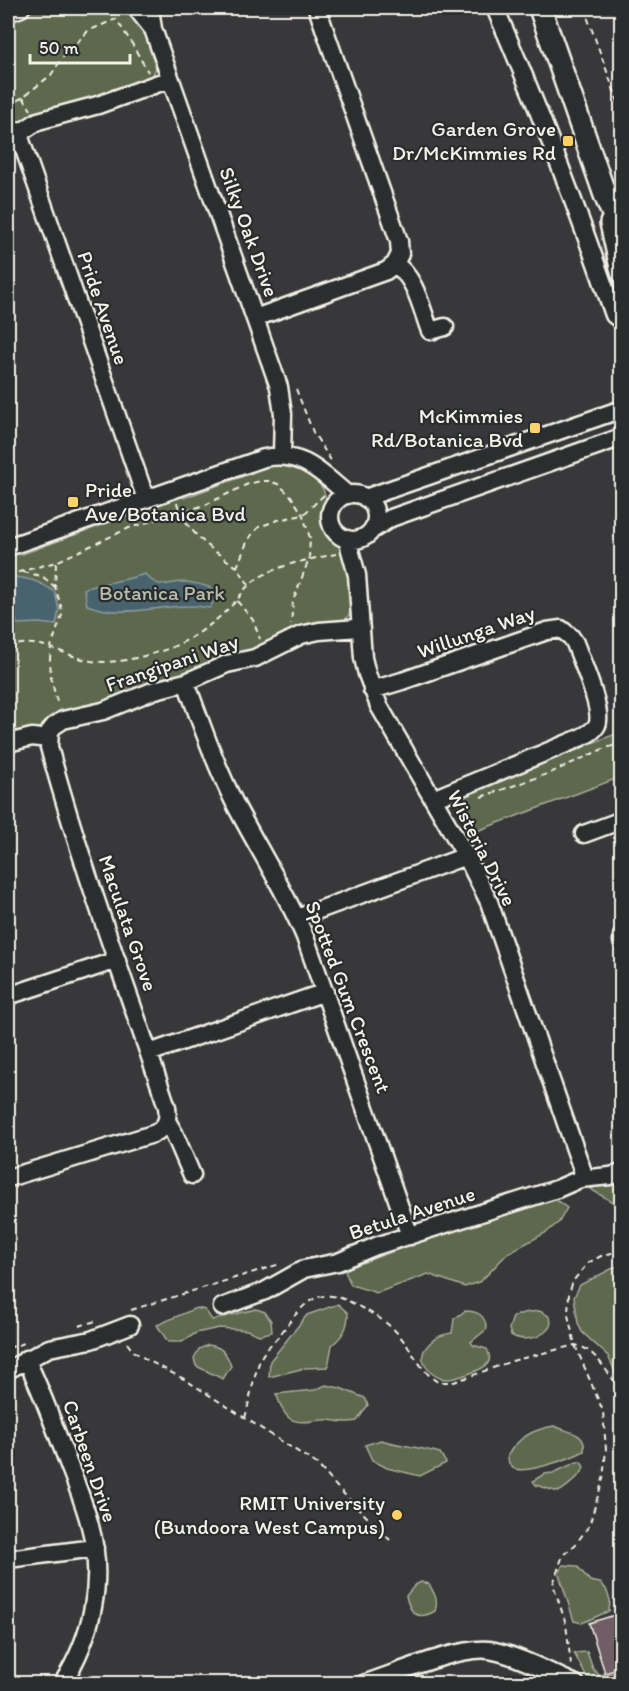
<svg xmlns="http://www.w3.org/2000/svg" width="629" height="1691" font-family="Itim,sans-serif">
  <rect width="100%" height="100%" fill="#383739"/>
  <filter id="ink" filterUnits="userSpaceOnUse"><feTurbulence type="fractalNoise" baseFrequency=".0167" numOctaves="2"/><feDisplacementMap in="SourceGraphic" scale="12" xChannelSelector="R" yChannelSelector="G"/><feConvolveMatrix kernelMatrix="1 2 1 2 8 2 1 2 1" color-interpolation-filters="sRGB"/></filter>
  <g filter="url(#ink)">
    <path fill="#5d674e" stroke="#a8ac9b" stroke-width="1.5" d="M39,8h86l20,20 12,37 -6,15 -143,47v-106z
      M289,464c10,4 20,7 27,16 16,17 7,26 12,43 2,9 8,12 12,19 7,12 14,61 9,73 -2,3 -3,4 -6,7l-78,24 -222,84 -22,1 -13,5v-180l8,-4 4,3 90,-33 4,-4 67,-23 3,3 68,-25c8,-11 24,-9 37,-9z
      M621,732v45l-147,55 -22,-36z
      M621,1178v22l-7,3 -24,-14z
      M555,1199l12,9 -8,14 -12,10 -39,21 -27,28 -16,6 -37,-13 -51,19 -26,-8 -7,-16 61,-22z
      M621,1264v121l-13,-29 -26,-24 -4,-9 -4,-26 6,-12z
      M338,1304l10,9c0,15 -5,23 -16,32l-4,22 -23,1 -36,9 1,-16 37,-46z
      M196,1308l9,2 7,10 44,-11 9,3 6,9 1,11 -13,3 -12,-5 -28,-2 -23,5 -14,9h-14l-11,-17z
      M465,1311c13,0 20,4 22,18l-16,13 2,3 14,4c2,5 4,9 1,14 -4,7 -35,17 -43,16 -13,-1 -28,-18 -20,-30 8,-11 14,-14 27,-16l2,-14z
      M539,1311c31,10 -6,38 -28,24l-2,-6 4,-12 10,-4z
      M208,1345c14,1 19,9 23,21l-8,13 -27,-13 -2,-8 5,-9z
      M326,1385l14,3 25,10 3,7 -11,16c-14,3 -17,0 -29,-1 -5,-1 -10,1 -15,1 -26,4 -28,-5 -37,-27l39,-4z
      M554,1426c13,6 33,6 30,25 -12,7 -60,24 -71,17 -5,-3 -5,-8 -5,-13 10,-18 26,-26 46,-29z
      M381,1440c20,6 39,7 59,13l6,10 -26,13 -33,-8 -15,-8 -7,-15z
      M577,1462h4l3,5 -2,5c-5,6 -17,17 -24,20l-22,-7 -3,-4 11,-7 9,-1z
      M563,1565l14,1 13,15 10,2 6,6 4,11 -1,11 -27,12 -8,-2 -15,-47z
      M421,1582l8,2c5,9 10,16 6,27 -17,10 -25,3 -29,-15l9,-11z
      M587,1652l6,17 6,6 22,-3v11h-15l-20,-7 -12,-23z"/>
    <path fill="#49646e" stroke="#8d9c9f" stroke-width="1.5" d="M145,574c15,17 21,8 39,8 10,0 18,3 28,6l3,11 -5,9c-41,-8 -83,13 -123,-3l-3,-16c20,-7 40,-8 61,-15z
      M8,577c19,0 31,4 47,15l4,18 -3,15 -18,-2 -21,1 -2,-7 -7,2z"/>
    <path fill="#6f5d65" stroke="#f4f1e8" stroke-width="1.5" d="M621,1613v55l-16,5 -16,-50z"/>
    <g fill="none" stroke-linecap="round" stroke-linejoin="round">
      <defs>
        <path id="minor" d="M136,8l16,20
          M150,8l3,21 126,358 4,27 -1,41
          M317,8l82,233 1,13 -5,10c21,14 26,44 35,67l15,-4
          M495,8c44,100 83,202 119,307l8,6
          M8,13l13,-5
          M18,132l128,367
          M8,134l18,-5 12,-8 60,-16 72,-26
          M255,318l117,-42 14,-5 9,-7
          M330 517a23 23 0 1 1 46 0a23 23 0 1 1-46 0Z
          M365,498l257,-89
          M372,530l19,-12 231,-81
          M347,539l10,36 6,83 4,16 12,32 87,150 23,46 96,276
          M8,547l256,-89c38,-8 57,15 84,37
          M186,682c15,42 30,84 50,124 23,44 50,86 69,131l105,299
          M372,690l30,-9 145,-50 14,-2 10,8 4,6c6,17 29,68 22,82 -5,9 -16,12 -24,16l-140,58
          M8,743l24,-6 16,2
          M584,834l38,-14
          M297,918l169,-62
          M622,936v6
          M8,996l109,-36
          M149,1053l176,-61
          M167,1121l7,12 18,42
          M8,1178l145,-44c13,-6 16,-14 14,-27 -40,-120 -85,-238 -118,-360l1,-16 4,-5 9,-6 40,-9 52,-21 31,-8 41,-18 28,-6 46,-23 18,-4 40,-3
          M222,1307l43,-16 39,-22 34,-7 38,-16 181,-57 23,-10 30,-3 12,-3
          M26,1359c15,30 26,62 38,93 9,25 20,49 26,74 15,54 2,111 -28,158
          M8,1370l41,-22 42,-8 39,-15
          M8,1559l87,-11
          M363,1684c31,-10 96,-38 126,-34 26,4 62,23 87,34"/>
        <path id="major" d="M540,8l65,187 17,41
          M611,223l11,49"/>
      </defs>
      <use href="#minor" stroke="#f4f1e8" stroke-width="21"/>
      <use href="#major" stroke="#f4f1e8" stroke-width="26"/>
      <path stroke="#f4f1e8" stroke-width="2" stroke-dasharray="6 4.5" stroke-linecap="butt" d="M584,8l38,105
        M23,97l8,13
        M8,106l15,-9 28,-22 12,-18 25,-26 28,-12 15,23 17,30
        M296,389l17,43 19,30
        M177,503c9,29 35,47 60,64
        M56,563l-1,24 6,19 1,9 -11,32 -1,12 1,19 7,28
        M23,572l19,4 13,11
        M8,575l48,-13 73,-34 76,-23 43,-21 13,-3h8l9,3 13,12 12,19 7,23 -1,21 -16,42 -2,23
        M249,585l-12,-18 10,-25 6,-9 6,-6 19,-7 25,-5 21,-20
        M237,601l16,19 7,19
        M8,647c33,-11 52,8 83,14 21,3 44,-2 64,-8 32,-9 57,-27 80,-51 5,-5 9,-13 15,-18 23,-19 57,-24 86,-30
        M481,797l69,-24 53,-24 19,-6
        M131,1310l149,-46
        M79,1326l20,-6
        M127,1343l6,8 14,9 37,19 133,85 19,22 55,55
        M8,1348l20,-6
        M245,1418c5,-19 8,-39 15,-58 4,-11 15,-18 22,-28 23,-31 37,-48 74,-27 12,6 25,13 35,22 18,15 28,44 47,55h16l58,-21 63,-16c22,4 32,30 47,45
        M571,1665l-5,-41 -13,-40 10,-29 12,-10 14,-19 14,-47 3,-29 -3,-39 -28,-66 -7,-30 1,-21 4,-13 15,-18 13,-7 21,-6"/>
      <use href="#minor" stroke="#2a2d2e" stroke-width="16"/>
      <use href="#major" stroke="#2a2d2e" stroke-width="21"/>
    </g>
  </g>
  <g fill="#ffd166" stroke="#2a2d2e" stroke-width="2">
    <rect x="562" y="135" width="12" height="12" rx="3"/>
    <rect x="529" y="422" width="12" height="12" rx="3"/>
    <rect x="67" y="496" width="12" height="12" rx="3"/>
    <circle cx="397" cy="1515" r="6"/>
  </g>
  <g text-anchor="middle" stroke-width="4.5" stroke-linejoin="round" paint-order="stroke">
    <g font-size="21" fill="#f4f1e8" stroke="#2a2d2e" text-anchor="end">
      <text x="556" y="136">Garden Grove<tspan x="556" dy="24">Dr/McKimmies Rd</tspan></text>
      <text x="523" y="423">McKimmies<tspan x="523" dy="24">Rd/Botanica Bvd</tspan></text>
      <text x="85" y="497" text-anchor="start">Pride<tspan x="85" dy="24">Ave/Botanica Bvd</tspan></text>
      <text x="385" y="1510">RMIT University<tspan x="385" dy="24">(Bundoora West Campus)</tspan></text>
    </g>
    <g font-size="21" fill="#f4f1e8" stroke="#2a2d2e">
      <text transform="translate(249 232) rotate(70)" y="7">Silky Oak Drive</text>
      <text transform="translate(103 308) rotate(71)" y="7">Pride Avenue</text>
      <text transform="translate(476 632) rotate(-19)" y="7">Willunga Way</text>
      <text transform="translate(172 663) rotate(-19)" y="7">Frangipani Way</text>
      <text transform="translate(482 848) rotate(63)" y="7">Wisteria Drive</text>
      <text transform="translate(128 923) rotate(71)" y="7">Maculata Grove</text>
      <text transform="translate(348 997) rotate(69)" y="7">Spotted Gum Crescent</text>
      <text transform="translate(412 1213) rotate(-18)" y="7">Betula Avenue</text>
      <text transform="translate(90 1461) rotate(71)" y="7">Carbeen Drive</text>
    </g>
    <g font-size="21" fill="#b8baaa" stroke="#2a2d2e">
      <text x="162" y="600">Botanica Park</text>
    </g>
  </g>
  <rect width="629" height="1691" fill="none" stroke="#2a2d2e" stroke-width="30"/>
  <rect x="15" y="15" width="599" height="1661" fill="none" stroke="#f4f1e8" stroke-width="2" filter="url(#ink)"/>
  <path d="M30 54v9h100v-9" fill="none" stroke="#f4f1e8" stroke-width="3"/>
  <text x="39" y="54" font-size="18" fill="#f4f1e8" stroke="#2a2d2e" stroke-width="4.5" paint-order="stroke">50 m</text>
</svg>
